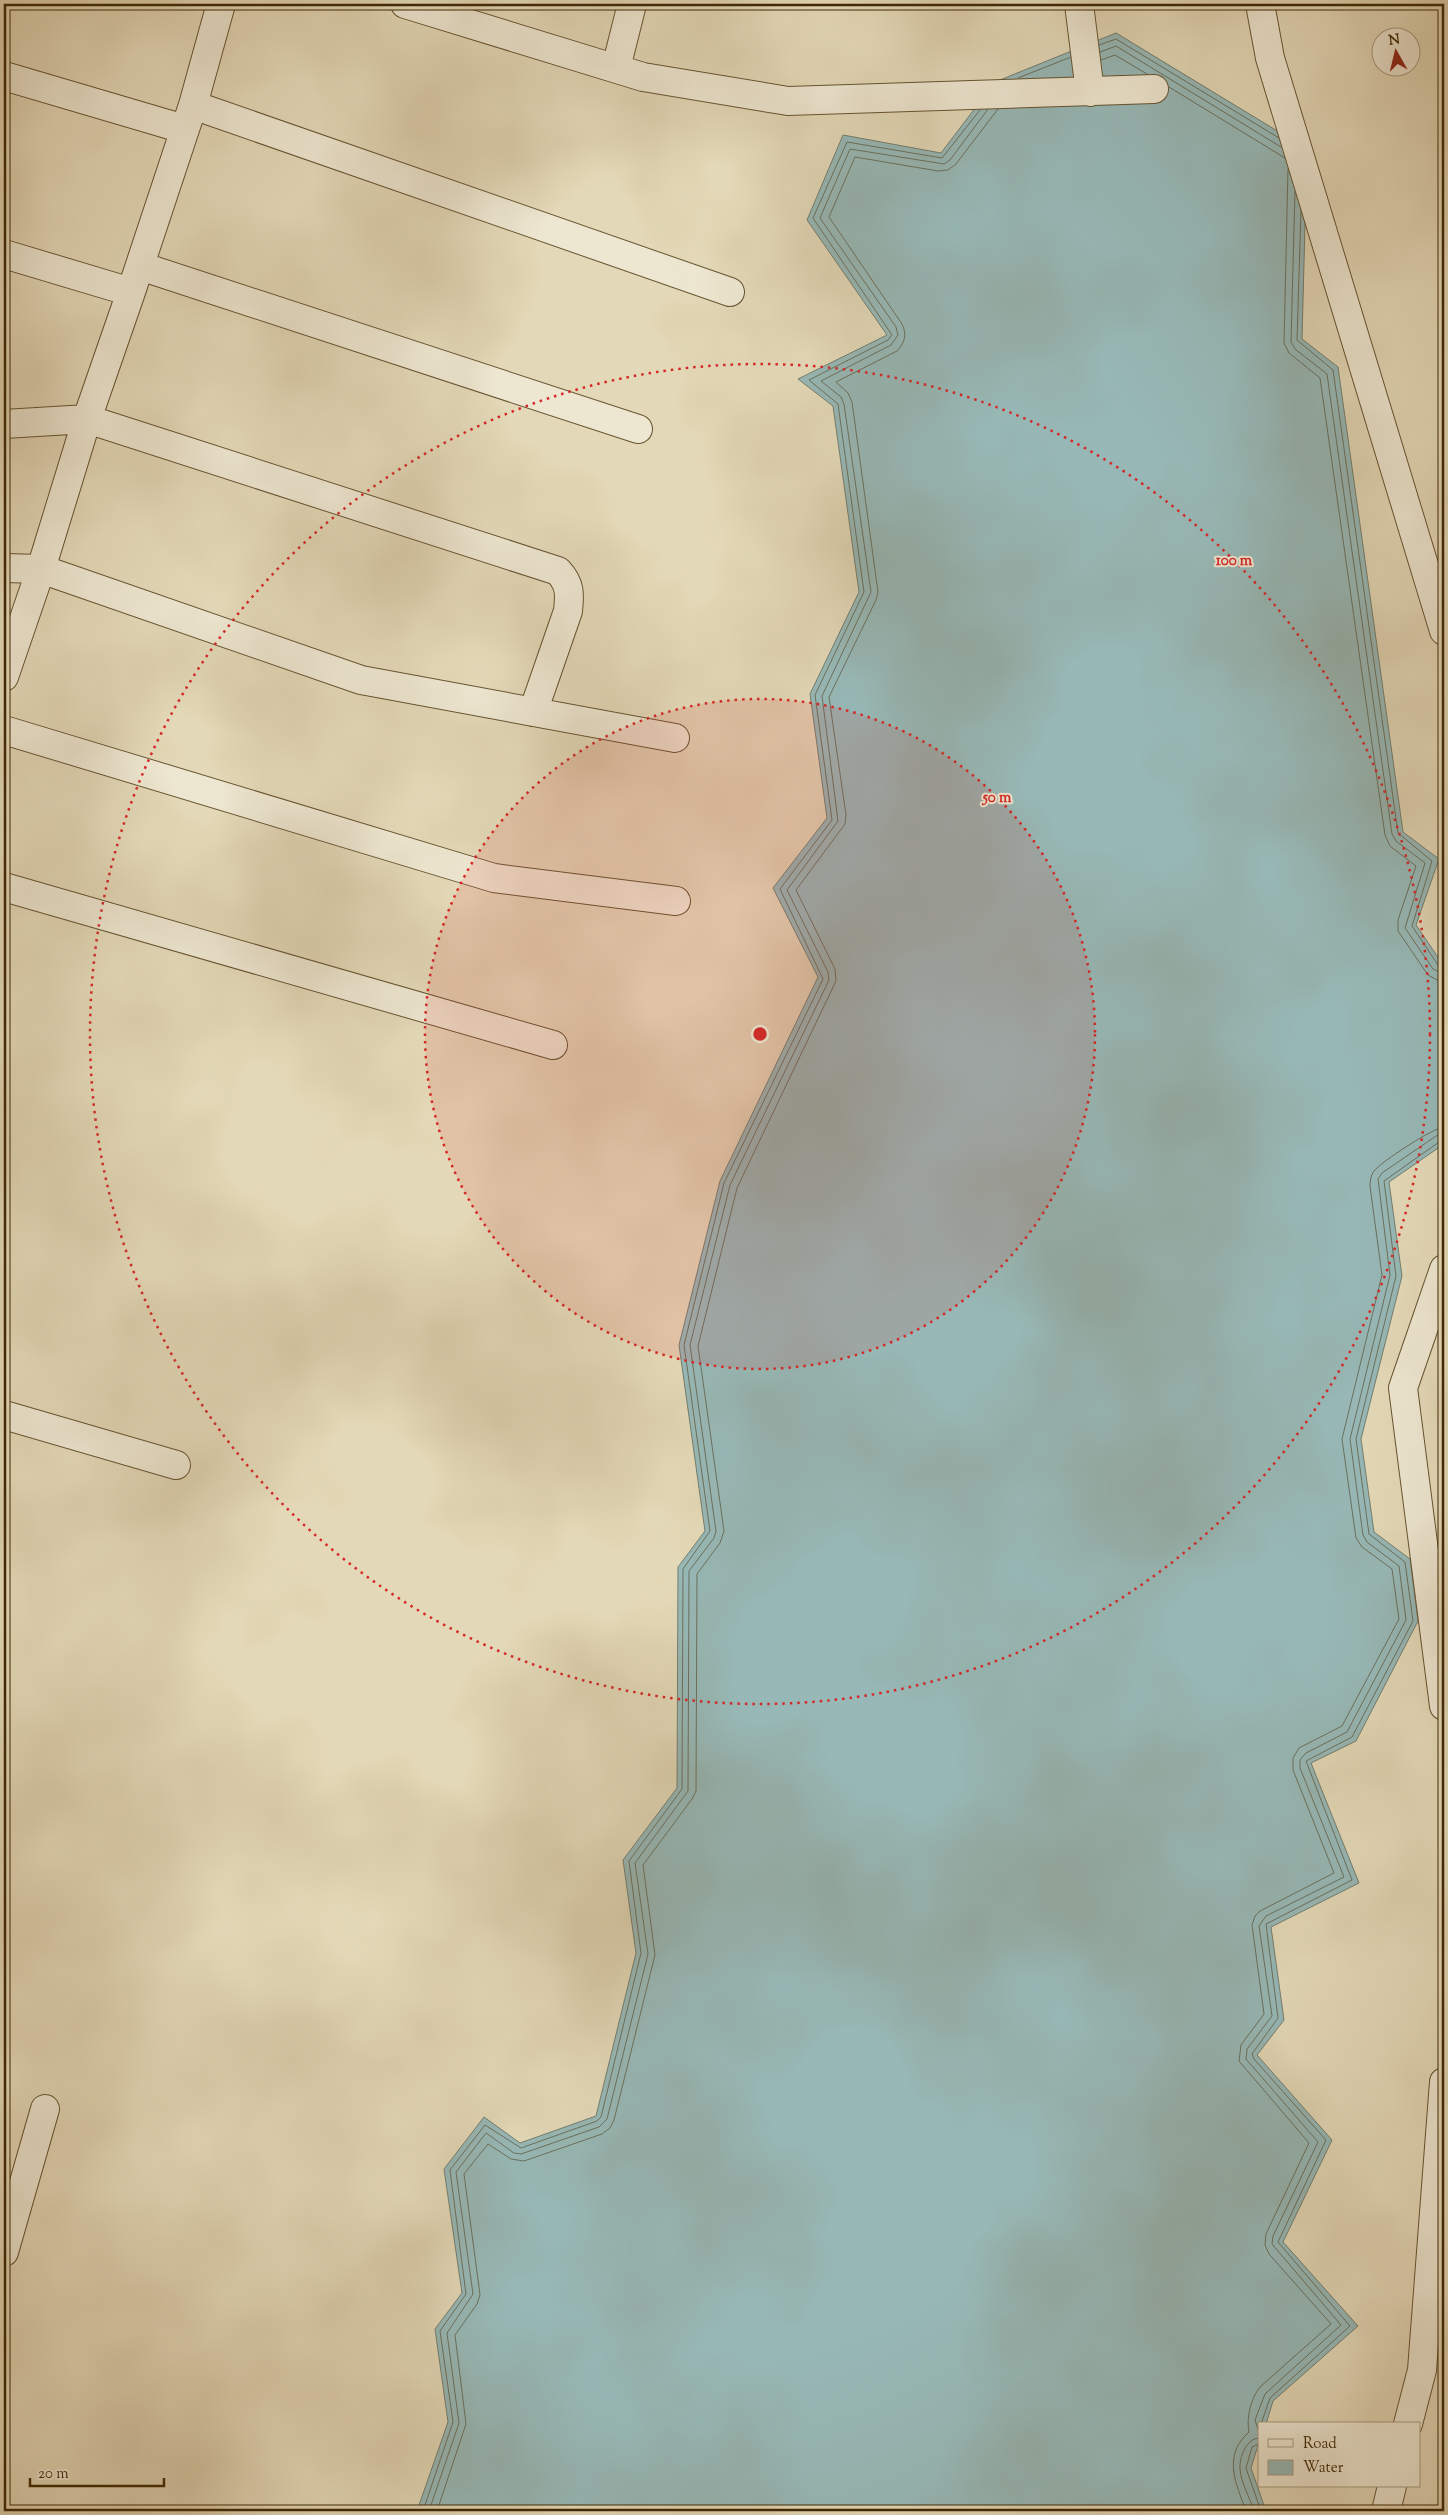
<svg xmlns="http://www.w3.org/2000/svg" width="1448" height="2515" font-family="'Sorts Mill Goudy',serif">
  <rect width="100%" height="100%" fill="#e3d8b7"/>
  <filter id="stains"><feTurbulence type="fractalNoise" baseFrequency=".004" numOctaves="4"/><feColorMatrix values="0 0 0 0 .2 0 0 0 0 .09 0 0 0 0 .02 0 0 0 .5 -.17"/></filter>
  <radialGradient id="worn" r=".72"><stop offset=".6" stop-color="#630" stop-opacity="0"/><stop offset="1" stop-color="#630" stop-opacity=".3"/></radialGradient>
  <path fill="#97b8b6" stroke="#737e6f" d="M1116,33l191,116 -5,190 36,28 65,465 36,27 -23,66 28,41v178l-55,38 13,94 -41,163 13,93 36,27 8,62 -62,120 -45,22 48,120 -88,44 13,93 -27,35 75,85 -49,102 75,84 -85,75 -7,23h-7v18l-8,26 15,43h-849l31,-89 -13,-93 27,-36 -18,-124 40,-52 36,26 76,-27 40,-163 -13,-93 54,-72 1,-221 27,-36 -26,-186 41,-164 98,-204 -45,-89 54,-70 -17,-124 49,-102 -26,-186 -35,-27 89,-44 -80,-115 36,-85 98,18 54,-71z"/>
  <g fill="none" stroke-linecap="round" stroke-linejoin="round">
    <path stroke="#6a705d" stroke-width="1" d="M1099,45l17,-6 163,99
      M1100,52l16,-6 165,101
      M1101,60l14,-5 32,19
      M1018,78l53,-21
      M1169,87l116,71
      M1288,169l-4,174 5,10 31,25 65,457 5,11 26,20 -18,54v11l30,44 9,5 7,2
      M1295,191l-4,151 4,7 32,25 65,460 4,7 29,22 -20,65 28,41 11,5
      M1301,210l-4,130 36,30 65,463 34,28 -20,65 26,39 6,3
      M1261,2424l9,-26 80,-72 -72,-84 48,-102 -72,-81 -2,-5 26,-36 -12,-94 86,-44 -46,-119 46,-24 61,-116 -8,-59 -36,-28 -13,-95 40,-163 -12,-95 55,-39 5,-1
      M1259,2432l-4,-12 10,-26 76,-69 -69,-81 1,-8 45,-94 -72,-83 1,-10 25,-33 -13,-90 7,-10 78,-39 -44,-109v-8l6,-7 41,-21 59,-112 -7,-54 -32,-24 -4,-7 -13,-96 40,-164 -12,-96 4,-6 54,-37 8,-2
      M1259,2444l-7,3 -6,21 15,43
      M423,2511l30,-89 -13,-91 26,-37 -16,-124 35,-45 36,23 76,-27 4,-4 40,-164 -12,-92 53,-72 1,-220 27,-38 -26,-186 40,-162 99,-204 -43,-90 52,-69 -17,-125 49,-103 -26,-188 -29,-24 79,-40 4,-5 -79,-117 34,-76 95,16 38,-48
      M429,2511l30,-88 -12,-90 26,-39 -17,-122 30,-39 28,20 7,1 78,-27 8,-8 41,-165 -13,-91 53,-72 1,-220 25,-33 2,-7 -26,-186 40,-160 99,-205 -1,-8 -41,-82 51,-69 -16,-125 49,-104 -27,-188 -3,-7 -20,-16 70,-36 7,-10 -2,-8 -76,-109 30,-69 94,15 6,-4 38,-51
      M437,2511l29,-87 -11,-89 22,-31 3,-9 -16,-121 24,-30 23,15 13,2 78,-27 8,-6 4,-8 41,-165 -12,-90 49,-66 4,-8 1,-217 23,-31 4,-12 -26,-185 39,-158 99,-207 -1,-12 -39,-79 49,-66 1,-9 -17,-118 47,-97 2,-8 -26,-190 -4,-9 -12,-11 61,-31c8,-8 10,-17 5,-27l-73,-107 26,-60 83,14 10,-1 8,-6 42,-55
      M1246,2511c-10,-28 -24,-55 3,-79 -3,-14 2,-34 11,-45l71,-63 -62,-70 -4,-9 1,-11 43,-91 -70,-82 2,-16 23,-31 -12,-89 3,-9 5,-5 74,-38 -41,-103v-12l6,-10 43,-22 57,-107 -7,-50 -30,-22 -6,-9 -14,-99 40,-164 -12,-89c0,-6 1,-11 4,-15 7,-9 60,-44 70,-44
      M1254,2511c-4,-13 -13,-28 -14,-42 -1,-12 7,-31 19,-31"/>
    <defs>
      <path id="minor" d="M405,4l238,73 145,24 366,-12
        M1079,4l11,88
        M1260,4l10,54 174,573
        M616,68l16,-64
        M4,76l180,53
        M193,105l537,187
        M4,254l127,38
        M140,266l498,163
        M4,424l83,-5 471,152c12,13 12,22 10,40l-35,101
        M4,568l37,1 320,111 314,58
        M4,677l37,-108 46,-150 44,-127 62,-187 28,-101
        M4,730l490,148 182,23
        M4,887l549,158
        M1444,1269l-41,119 41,318
        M4,1415l172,50
        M4,2252l41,-143
        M1408,2424l14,-54 22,-288
        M1386,2511l6,-25"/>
    </defs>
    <use href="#minor" stroke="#675431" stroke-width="30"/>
    <use href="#minor" stroke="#ede6d0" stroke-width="28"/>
  </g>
  <circle cx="760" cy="1034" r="335" fill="#d62828" fill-opacity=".12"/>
  <g fill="none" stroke="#d62828" stroke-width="2.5" stroke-dasharray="2.5 5">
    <circle cx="760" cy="1034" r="335"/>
    <circle cx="760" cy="1034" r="670"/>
  </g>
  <circle cx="760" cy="1034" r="8" fill="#d62828" stroke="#ede6d0" stroke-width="2.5"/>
  <g font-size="15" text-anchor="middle" font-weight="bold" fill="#d62828" stroke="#ede6d0" stroke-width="4" stroke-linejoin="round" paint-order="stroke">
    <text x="1234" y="565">100 m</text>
    <text x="997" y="802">50 m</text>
  </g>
  <rect width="1448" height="2515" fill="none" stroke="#e3d8b7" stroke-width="20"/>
  <rect x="5" y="5" width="1438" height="2505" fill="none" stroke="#3e2804" stroke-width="2.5"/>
  <rect x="10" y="10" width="1428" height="2495" fill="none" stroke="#3e2804"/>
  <rect x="1258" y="2422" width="162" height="65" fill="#ede6d0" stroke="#a79a7e"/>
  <rect x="1268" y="2439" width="25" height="8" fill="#ede6d0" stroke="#a79a7e"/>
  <text x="1303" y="2448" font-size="15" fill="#3e2804">Road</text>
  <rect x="1268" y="2460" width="25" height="15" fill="#97b8b6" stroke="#a79a7e"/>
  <text x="1303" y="2472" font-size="15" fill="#3e2804">Water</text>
  <g transform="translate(1396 52) rotate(352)"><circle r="24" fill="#ede6d0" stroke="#a79a7e"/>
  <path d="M0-4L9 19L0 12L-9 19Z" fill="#8f2418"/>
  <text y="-8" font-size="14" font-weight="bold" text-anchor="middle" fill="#3e2804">N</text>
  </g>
  <path d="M30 2478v8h134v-8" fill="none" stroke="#3e2804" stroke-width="2.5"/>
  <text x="38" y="2478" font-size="15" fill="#3e2804" stroke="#ede6d0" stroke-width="4" paint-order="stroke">20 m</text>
  <rect width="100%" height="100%" filter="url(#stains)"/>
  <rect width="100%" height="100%" fill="url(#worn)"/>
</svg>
